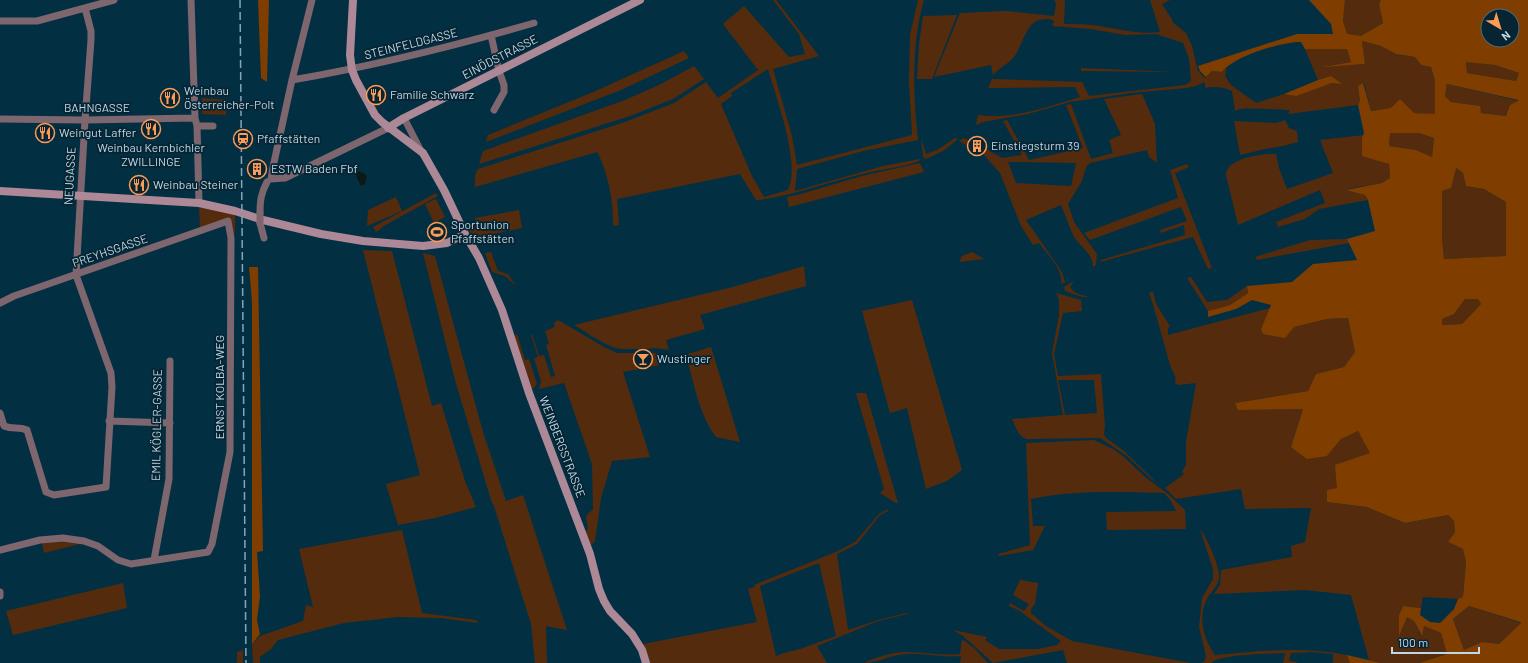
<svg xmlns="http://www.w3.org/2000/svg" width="1528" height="663" font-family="Barlow,sans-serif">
  <rect width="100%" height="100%" fill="#032f43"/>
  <path fill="#542c0d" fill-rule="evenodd" d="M773,0h3l43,56 -46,13 19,67 5,29 115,-30 -3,-53 1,-47 8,-35h6c-13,45 -11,94 -6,140l-55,11 -66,18 -2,22 88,-25 37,-7 -1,2c-17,7 -38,8 -56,13 -35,8 -68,21 -104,26h-3l-16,-26 -123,25 2,26 -6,1c1,-22 -5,-55 -16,-74l-122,35v-12l3,-6 147,-47 49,-19 32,-21 12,16 40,-28 -35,-46 21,-18 45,51 16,-3 -6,-20zM768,69c8,29 33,93 20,121l-24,7 -12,-21 -31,-72 11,-8 -1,-3z
    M1054,0h11l-1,24c9,0 19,0 28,1 23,3 45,10 68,7l-10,-32h20l-8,4 11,17 -1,1 14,11 6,13 6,25 7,7 7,-7 10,1 5,-7 -2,11 6,9 25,18 28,-9 12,1 36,-12 -1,-7 -13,4 -13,-31h42l4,13 -24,4 38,-2 -3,-23 19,5 15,8 19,3 6,8 10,2 4,14v34l-21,-2 -23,-5 -20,3 -7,-28 -6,3 2,15 -2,4 -70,9 2,-4c-11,0 -49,-4 -55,1l-3,-20c-8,-4 -18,-5 -27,-3v-6l-9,4 -10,2 -55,5 -61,9 -42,12 -45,8 -7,3 2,-10c35,5 69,-8 102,-18l-5,-10 -87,1 4,-9 90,3 7,14 96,-11 6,-4 -2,-23 -6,-15 -27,-9 -31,1 -34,-6 -39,-3 2,-4 -1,-2c-27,-6 -27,20 -39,37 -6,7 -15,11 -21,18l-2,-10 -57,12 26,-64 46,-2 48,5 2,-12z
    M1345,0h36l-2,4 4,19 -22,13 -14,-1 -4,-14z
    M957,15l-25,64h-15l2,-35 4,-28z
    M684,51l5,7 -68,32 -135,52 2,-7 103,-42z
    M1466,61l29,4 24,8 -3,8 -49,-8z
    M694,66l10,13 -31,20 -43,17 -151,48 4,-13 142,-51 34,-15z
    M1081,68l95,4 -95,-1z
    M1447,84l72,17 -9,4 -4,11 -25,-3 -2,-7 -28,-4 -6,-6z
    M1142,94l13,30 2,39 -8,-6 -2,-7 -57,13 -4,4 -4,14 -14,23 6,18 23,32 -1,11 -3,2c0,-15 -14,-20 -20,-32 -4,-10 -8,-20 -12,-30l-35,15 36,52 3,10 -4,2c3,-14 -14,-30 -22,-41l-6,2 -12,-19 -21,-53 -16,-18 -25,-14 4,-3 11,4 28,16 20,-3 -19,-34 4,-1 22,40 54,-12 -17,-43 5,-1 20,55 22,-6 -4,-13 12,-5 -17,-36zM1008,162l68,1 -5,23 -55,-3z
    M202,98l25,2 -1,15 -24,-1z
    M1285,120l4,8 8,3 1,11 -15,4 -18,3 -25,6 -6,-34 42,2z
    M1390,132l29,1 15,5 -2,19 -16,-7 -27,-4z
    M1364,135l25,29 1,14 -8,5 -35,6 18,6 3,5 -49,9 -14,10 -27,8 -2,-5 49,-19 -5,-13 -82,35 -12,-50c0,-17 37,-22 50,-21l3,14 8,21 46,-16 -13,-33z
    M921,138l5,16 11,-4 18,-12 3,1 -15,12 -17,8 -3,-2z
    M920,163l4,9 -135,35 -2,-10 14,-3 61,-18z
    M1187,164l2,3 -14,6 37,95 -4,1 -15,-32 -93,25 1,-2 84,-25 -1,-10 -23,8 -1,-3 27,-9 -6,-14 -91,33 -6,-7 94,-35 -8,-28z
    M1455,168l8,5 3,13 18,3 22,13v54l-62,3 -2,-20v-48l9,-3z
    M436,193l2,3 -56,31v1l-6,4 -3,-5z
    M396,197l6,14 -35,15 1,-16z
    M436,199l9,18 -11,6 -9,-19z
    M199,207l36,8v18l-2,2 -3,-17 -30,10z
    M519,210l3,18 -48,10 -8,-13 9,-2v-5z
    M1347,239l2,4 -92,17 -2,-3 55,-17z
    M363,250l29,1 40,155 9,-3 24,78 11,26 -41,11 -37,7 -12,-41 34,-9z
    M491,252l7,19 10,3 8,12 -11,-10 -13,-4 -7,-19z
    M972,252l12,7 -25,3 3,-6z
    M423,253l12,3 48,176 23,69 17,-6 42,129 2,6 -21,-4 1,37h-12l-4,-39 -37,-118 -3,-6 -36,-120z
    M804,266l2,20 -106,29 5,14 -39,11 3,10c-16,-4 -31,0 -47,-1 -15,-1 -35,-17 -48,-24l159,-38z
    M1191,277l16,25 20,-2 20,-14 1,7 -18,12 -22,6 -21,-33z
    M1074,281l-4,6c4,7 12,8 19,10h-7l-17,-6 -1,-4z
    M1149,292h4l3,12 14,22 -2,2v7l102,-27 -9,21 33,-2 33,-8 21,-1 7,34 -11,15 -28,7 -8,17 -73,12 3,7 65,-1 -12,38 36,9 14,-17 17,-8 13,22 -34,35 -10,14 40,5 38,16 43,-8 6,6 1,11 -7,10 15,7 3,13 -3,35 -5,2 -35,-2 -2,11 -18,-2 -4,9v20l8,-18 7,4 7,15 3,-10 17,7 6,21 -28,9h-38l-12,-3 -18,-65 -46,-5 -91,4 6,-9 1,-15 71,-13 -1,-11 14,-4 6,-34 -66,1 -4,-20 -65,10 -11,-11 19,-14 -2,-2 4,-7v-23l10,-59 -17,2 -4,-2c2,-7 -3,-12 -5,-18 -7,-24 -13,-49 -21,-73z
    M1056,293l25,7 1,11 -19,2 -9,41 4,22 43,-2 4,52 -1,8 1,3 20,15 33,32 -8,-6 -23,-22 -27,-18 -73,1c-9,-2 -11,-12 -15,-20l51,-4 -11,-62 7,-38v-16zM1058,380h36l3,33 -32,2z
    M1465,299h13l3,5 -19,20 -20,1v-6l12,-5z
    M912,300l50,170 -15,11 -21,8 -19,-81 -17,5 -28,-102z
    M558,320l46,27 13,6h41l2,12 -37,7 27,85 -38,4 -11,37 -6,43 -6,6 -5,-15 4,-3 -2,-13 7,-7 -1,-45 -28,-81 -25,6 2,-8 -7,-23 4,-1 -7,-22 1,-1 7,22 5,-1 7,22 4,-1 -9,-31 3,-1 -4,-13 10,-4 -1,-4z
    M517,334l8,26 4,-1 8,25 -4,5h-2l-18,-52z
    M711,347l29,95 -24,-5c-17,-23 -22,-54 -30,-81l2,-2z
    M856,393h10l32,110h-2l-16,-10 4,-4z
    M1094,440l19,9 11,8 21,20 23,17 17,16 1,19 -79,1 -1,-18 70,-1 -5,-10 -7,-8c-45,-1 -90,-3 -133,6l2,27h12l-12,24 -34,6 -1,-2 32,-9 -4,-102z
    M888,509v2l-8,4 -23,29 -20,10 11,76 30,-10 29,-7 1,1 -30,7 -61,25 10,17h-177l-7,-19 114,-22 -9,-33 7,-2 -1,-2 84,-34 17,-9 24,-28zM819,563l17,73 -36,13 -16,4 -8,3 -16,-70z
    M1200,529c7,9 20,37 19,49 -1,8 -7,13 -11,19 -11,19 -5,41 7,58 44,-4 88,-9 132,0l2,4 10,4h-26v-9l-20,-2 -22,1 -2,8 8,1 -1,1h-13l2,-10c-14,1 -65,1 -74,10h-10l3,-1 2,-6 -7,-29 3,-29 11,-19v-10z
    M402,530l20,83 54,7 2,3 -37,-5 -43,-1 -54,6 -66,17 -7,9 -11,8v6h-7l-1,-19 8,-8 43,-15 3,-16 7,2 -14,-58z
    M53,540l31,3 -40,10 -2,-10z
    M1020,580l18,3 -3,21 -4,5v4l15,13 26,15 119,22h-124l-4,-13 -70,13 -30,-27 -10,-6 34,7 -2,3 14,9h39l19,-4 4,-4 -43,-31 -9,-4 1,-3 14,8 5,-7 -16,-9z
    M123,583l4,25 -114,27 -7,-24z
    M1469,606l52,17 -22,21 -17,-2 -18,8 -11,-31z
    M962,639l12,9 14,15h-28l1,-7c-18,2 -36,-3 -54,-2 -15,0 -29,9 -43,9 13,-6 28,-11 42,-11 19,0 36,4 54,2z
    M243,650v13h-6v-11z"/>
  <path fill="#7f3d00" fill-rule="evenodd" d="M258,0h11l-2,82 -6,-4z
    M1309,0h36l-2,21 4,13 14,2 22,-13 -4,-19 2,-4h147v663h-109l28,-9 -6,-21 -17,-7 -2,10 -8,-15 -7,-4 -8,19v-21l4,-9 18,2 -1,7 10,7 10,1 14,-14 4,-10 5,-2 3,-35 -3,-13 -15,-7 7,-10 -1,-11 -6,-6 -43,8 -38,-16 -40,-5v-12l10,-2 -2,-23 35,-12 -12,-22 -17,8 -14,17 -20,3 -16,-12 12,-38 -65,1 -3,-7 73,-12 8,-17 28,-7 11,-15 -7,-34 -21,1 -33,8 -9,11 -22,-4 -2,-5 10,-24 -19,-5 -16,9 -28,8v-6l22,-6 18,-12 -1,-7 45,-4 21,-18 44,-4 -10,-21 28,-8 -7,-31 -3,-5 -19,-5 36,-7 8,-5 -1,-14 -27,-8v-18l2,-5 -6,-28 2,-4 -2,-15 5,-3 8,28 20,-3 9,-9 14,14 21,1v-33l-4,-14 -10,-2 -6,-8 -19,-3 -15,-8 -19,-5 3,23 -43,3 29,-5 -4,-13h-42l-4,-7c-20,0 -67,14 -79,30l-10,-1 -6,6 -6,-6 -2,-5 99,-32h36l-2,-10zM1488,16h24v24h-24zM1466,62l29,3 24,8 -3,8 -49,-8zM1447,84l71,16v1l-8,4 -4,11 -25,-3 -1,-7 -29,-4 -6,-6zM1390,133h29l15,5 -2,19 -16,-7 -27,-4zM1456,168l7,5 3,13 18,3 22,13v54l-62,3 -2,-20v-48l9,-3zM1465,299h13l3,5 -19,20 -20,1v-6l12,-5zM1469,606l51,16 1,1 -22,21 -17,-2 -18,8 -11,-31z
    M1331,76l11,8 -10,-1 -36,13 -12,-2 34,-14z
    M249,267h9l5,284 -6,1 3,44 -3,24 3,14 -8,10v-342z
    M1347,655l34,8h-31z"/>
  <path fill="#0b1a16" d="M359,171l6,3 2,2 -2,8 -4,2 -4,-8 -1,-5z"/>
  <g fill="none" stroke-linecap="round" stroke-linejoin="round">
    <path stroke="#7e666f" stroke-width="7" d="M191,0l4,118 2,8 2,77
      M312,0l-20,80 -19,87 -2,12 14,-1 103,-50
      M0,21h37l77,-21
      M491,35l8,36 5,14v7l-10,18
      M292,80c81,-14 162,-34 242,-57
      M404,118l18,35
      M0,119l85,1 110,-2
      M197,126h16
      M260,213c0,-12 1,-20 7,-31
      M260,223l4,15
      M0,303l14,-7 214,-75 3,17 -1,214 -18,92 -4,8 -77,12 -13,-4 -20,-14 -14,-5 -21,-3 -23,2 -40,10
      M0,413l4,13c9,4 14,0 23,4l19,62 8,3 52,-8 6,-100 -1,-14 -35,-98 9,-155 6,-80v-9l-6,-23
      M109,421l61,2
      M154,560l15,-81 1,-118
      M0,592v4"/>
    <path stroke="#ad8896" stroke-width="8" d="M353,0l-3,55 2,15 4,10 19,35 7,7 41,31 21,37 21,44 14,24 23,52 27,83 61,161 9,35 5,12 6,10 22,23 10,16 4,13
      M388,128l16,-10 236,-118
      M0,191l199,12 36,8 28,9 58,14 42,7 60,5 24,-3 18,-9"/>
    <path stroke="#86a6b7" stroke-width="1.5" stroke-dasharray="8 4" stroke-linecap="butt" d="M240,0l6,663"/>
    <path stroke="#7e666f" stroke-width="7" d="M260,213v10"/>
  </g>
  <defs>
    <symbol id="restaurant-ring" viewBox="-11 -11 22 22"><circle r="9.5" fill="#072432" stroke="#fd9c57" stroke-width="1.5"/><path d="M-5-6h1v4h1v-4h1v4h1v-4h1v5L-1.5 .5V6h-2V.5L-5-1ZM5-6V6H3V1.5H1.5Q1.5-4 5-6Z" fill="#fd9c57"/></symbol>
    <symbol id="station-ring" viewBox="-11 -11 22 22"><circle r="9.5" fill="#072432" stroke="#fd9c57" stroke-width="1.5"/><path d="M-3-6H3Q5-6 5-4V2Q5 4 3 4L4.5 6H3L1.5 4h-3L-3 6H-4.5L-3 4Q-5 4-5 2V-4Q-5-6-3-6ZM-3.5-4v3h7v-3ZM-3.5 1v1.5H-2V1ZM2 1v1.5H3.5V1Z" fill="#fd9c57"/></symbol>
    <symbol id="building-ring" viewBox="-11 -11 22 22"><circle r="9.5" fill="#072432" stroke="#fd9c57" stroke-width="1.5"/><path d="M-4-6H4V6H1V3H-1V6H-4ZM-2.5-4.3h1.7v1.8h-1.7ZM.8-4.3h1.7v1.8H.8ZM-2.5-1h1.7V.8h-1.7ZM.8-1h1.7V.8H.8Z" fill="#fd9c57"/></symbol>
    <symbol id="stadium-ring" viewBox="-11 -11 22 22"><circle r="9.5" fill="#072432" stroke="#fd9c57" stroke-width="1.5"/><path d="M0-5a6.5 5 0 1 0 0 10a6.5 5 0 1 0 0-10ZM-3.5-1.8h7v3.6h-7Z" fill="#fd9c57"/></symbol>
    <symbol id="bar-ring" viewBox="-11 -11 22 22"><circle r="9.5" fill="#072432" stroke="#fd9c57" stroke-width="1.5"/><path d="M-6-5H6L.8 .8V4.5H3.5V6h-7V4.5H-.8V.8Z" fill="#fd9c57"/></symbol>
  </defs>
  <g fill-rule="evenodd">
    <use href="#restaurant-ring" x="365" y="84" width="22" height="22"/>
    <use href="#restaurant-ring" x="159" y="87" width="22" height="22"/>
    <use href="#restaurant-ring" x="140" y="118" width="22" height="22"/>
    <use href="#restaurant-ring" x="34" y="122" width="22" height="22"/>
    <use href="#station-ring" x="232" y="128" width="22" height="22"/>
    <use href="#building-ring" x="966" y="135" width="22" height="22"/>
    <use href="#building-ring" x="246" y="158" width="22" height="22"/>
    <use href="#restaurant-ring" x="128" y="174" width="22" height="22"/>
    <use href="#stadium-ring" x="426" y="221" width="22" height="22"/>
    <use href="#bar-ring" x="632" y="348" width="22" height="22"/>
  </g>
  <g text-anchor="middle" stroke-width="3.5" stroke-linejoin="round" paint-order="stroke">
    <g font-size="12" fill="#bdd8e8" stroke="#072432">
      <text transform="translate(411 44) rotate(-14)" y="4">STEINFELDGASSE</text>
      <text transform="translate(500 57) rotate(-27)" y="4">EINÖDSTRASSE</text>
      <text x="97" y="112">BAHNGASSE</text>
      <text transform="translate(70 176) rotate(-87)" y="4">NEUGASSE</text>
      <text transform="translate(110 251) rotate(-19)" y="4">PREYHSGASSE</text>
      <text transform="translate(220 387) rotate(-90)" y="4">ERNST KOLBA-WEG</text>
      <text transform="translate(157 425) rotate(-89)" y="4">EMIL KÖGLER-GASSE</text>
      <text transform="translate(562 447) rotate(69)" y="4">WEINBERGSTRASSE</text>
    </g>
    <g font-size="12" fill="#bdd8e8" stroke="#072432" text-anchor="start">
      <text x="184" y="95">Weinbau<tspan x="184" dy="14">Österreicher-Polt</tspan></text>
      <text x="390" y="99">Familie Schwarz</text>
      <text x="59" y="137">Weingut Laffer</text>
      <text x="257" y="143">Pfaffstätten</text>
      <text x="991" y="150">Einstiegsturm 39</text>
      <text x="151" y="152" text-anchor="middle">Weinbau Kernbichler<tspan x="151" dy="14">ZWILLINGE</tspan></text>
      <text x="271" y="173">ESTW Baden Fbf</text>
      <text x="153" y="189">Weinbau Steiner</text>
      <text x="451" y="229">Sportunion<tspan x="451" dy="14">Pfaffstätten</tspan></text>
      <text x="657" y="363">Wustinger</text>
    </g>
  </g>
  <g transform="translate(1500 28) rotate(142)"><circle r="19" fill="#072432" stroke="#506c7b"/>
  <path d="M0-3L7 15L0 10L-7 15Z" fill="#fd9c57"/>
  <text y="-6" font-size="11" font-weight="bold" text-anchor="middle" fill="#bdd8e8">N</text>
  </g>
  <path d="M1392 647v6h87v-6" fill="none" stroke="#bdd8e8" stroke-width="2"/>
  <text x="1398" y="647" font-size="12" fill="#bdd8e8" stroke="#072432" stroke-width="3" paint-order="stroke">100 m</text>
</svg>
